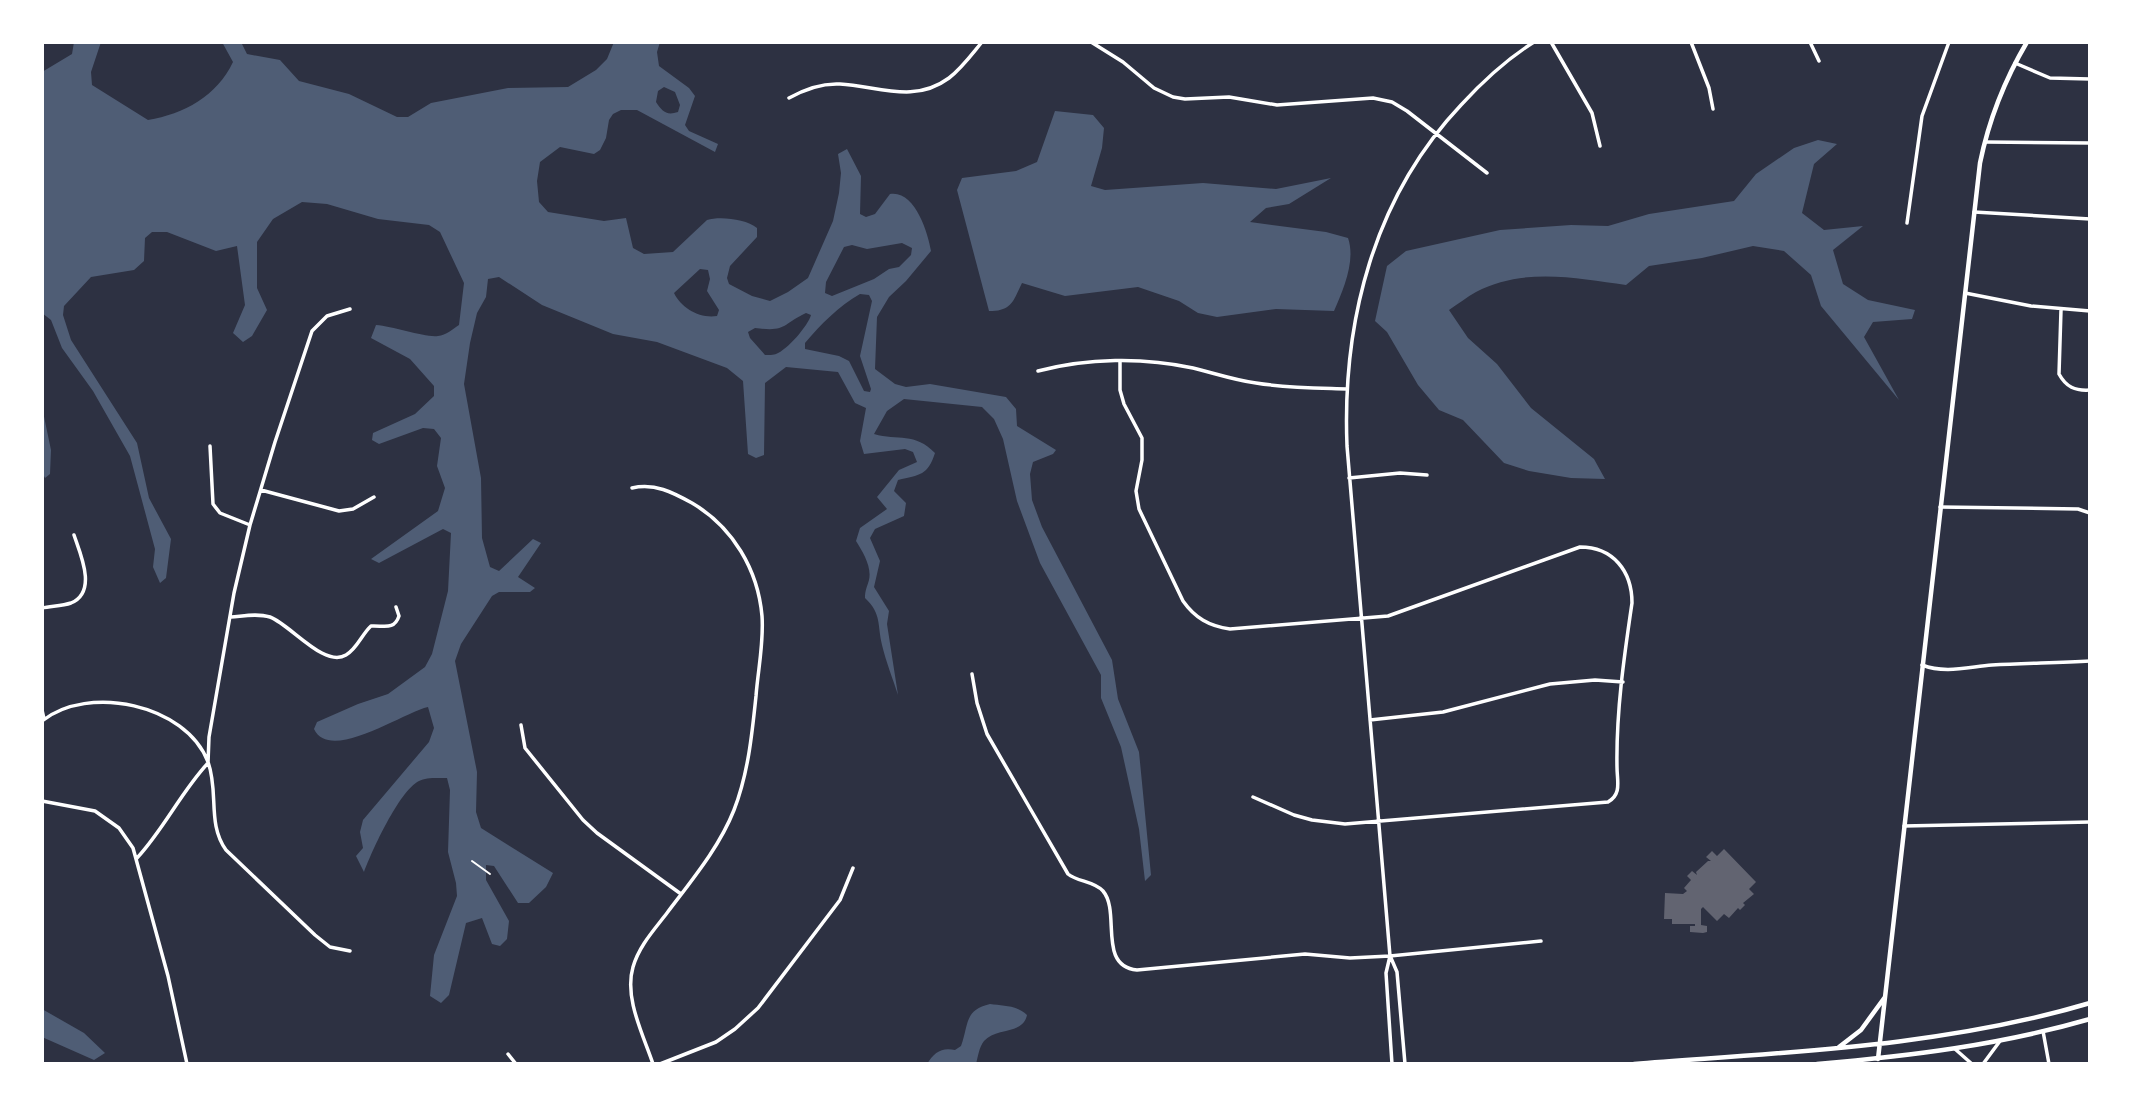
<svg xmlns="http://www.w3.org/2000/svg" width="2132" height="1106" font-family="Cabin,sans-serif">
  <rect width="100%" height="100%" fill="#2d3142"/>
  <path fill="#4f5d75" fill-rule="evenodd" d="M74,42h27l-10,30 1,13 56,35c36,-6 69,-24 85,-58l-11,-20h19l6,12 33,6 19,21 50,13 48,23h11l23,-14 77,-15 60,-1 28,-17 11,-11 7,-17h46l-3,10 2,14 30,22 6,8 -10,29 4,6 29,13 -3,8 -78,-42h-16l-8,4 -4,6 -3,18 -6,12 -6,4 -34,-7 -20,15 -3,19 2,21 9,10 56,9 22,-3 7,30 11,6 29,-2 34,-32c13,-4 39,-1 50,8v9l-27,29 -3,12 2,6 23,12 18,5 18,-9 20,-14 25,-57 6,-28 2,-20 -3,-19 9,-5 14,27 -1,38 6,3 9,-3 15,-20c25,-4 38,39 41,57l-25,30 -17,16 -12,20 -2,52 20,15 11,3 24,-3 76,13 10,12 1,17 39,24 -3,4 -20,8 -3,12 2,26 10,27 70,133 6,39 21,53 12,123 -6,6 -6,-52 -18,-82 -20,-49v-23l-61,-112 -23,-62 -14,-62 -9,-20 -12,-12 -78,-8 -17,12 -13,23c24,7 41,-2 61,19 -7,22 -15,22 -37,27l-4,11 12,12 -2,13 -29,13 -5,9 10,23 -6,26 15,24 -2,13 11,71c-5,-16 -12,-33 -16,-50 -5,-20 0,-31 -17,-47 0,-8 2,-11 4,-18 3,-13 -6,-28 -13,-39l4,-13 27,-19 -10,-12 22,-27 18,-8 -4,-10 -8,-3 -41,5 -4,-13 6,-33 -11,-5 -17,-31 -52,-5 -21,16 -1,72 -8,3 -8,-4 -5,-73 -16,-13 -70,-26 -44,-8 -71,-29 -43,-28 -11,2 -2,18 -9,16 -7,30 -6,41 17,94 1,60 8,29 9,4 34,-32 8,4 -23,34 17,11 -5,4h-31l-7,4 -31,48 -6,17 22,111 -1,40 5,16 72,45 -7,14 -17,16h-11l-24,-37 -8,-1v15l23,41 -2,18 -7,7 -8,-2 -10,-26 -16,5 -17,72 -8,8 -11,-7 4,-41 23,-59 -1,-13 -8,-31 2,-62 -3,-12c-9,0 -21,-1 -28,3 -20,10 -47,70 -55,91l-8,-16 7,-8 -3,-16 3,-12 66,-78 5,-14 -6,-21c-26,6 -98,56 -114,22l3,-7 41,-18 30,-10 37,-27 7,-13 16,-63 3,-58 -8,-4 -64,34 -8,-4 67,-48 7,-23 -8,-22 4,-28 -7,-9 -11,-1 -44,16 -7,-4 1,-7 42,-19 19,-18v-10l-24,-27 -39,-21 5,-13c17,1 50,13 62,11 8,-1 15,-7 21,-11l5,-42 -24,-51 -11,-7 -51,-6 -51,-15 -25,-2 -29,17 -16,23v46l10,22 -15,26 -9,6 -10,-9 12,-28 -8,-59 -21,5 -49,-19h-15l-7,6 -1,23 -10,9 -43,7 -27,29 -1,9 8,25 66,103 12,55 22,41 -5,39 -6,5 -7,-16 2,-18 -25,-93 -37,-65 -31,-43 -11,-28 -9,-7v-241l30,-18zM664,87l11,5 5,13 -2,7c-12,4 -16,-1 -22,-10l2,-11zM902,243l10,5 -1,7 -12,12 -10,2 -15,10 -42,17 -7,-3 1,-11 18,-35 8,-2 15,4zM700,269l8,1 2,9 -3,12 12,19 -2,6c-17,3 -36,-8 -43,-23zM860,294l9,1 3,6 -12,55 11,33 -1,3 -6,-1 -15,-30 -10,-5 -34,-7v-6c16,-19 34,-37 55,-49zM806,313l5,2c-3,11 -24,35 -35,39 -1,1 -9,1 -11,1l-15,-17 -2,-6 7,-4c32,4 26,-3 51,-15z
    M1055,111l38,4 11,13 -2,20 -11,38 14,4 98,-7 73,6 55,-11 -42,26 -23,4 -16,14 76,10 22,6c8,23 -5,52 -14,73l-58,-2 -59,8 -19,-4 -19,-12 -41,-14 -73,9 -43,-13c-9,18 -10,28 -33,28l-32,-121 5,-12 54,-7 21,-9z
    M1818,140l19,4 -23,20 -12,49 22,17 39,-4 -30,24 10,34 25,16 47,10 -3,9 -39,3 -9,15 35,63 -78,-94 -10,-31 -27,-24 -31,-5 -51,12 -53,8 -23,19c-49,-7 -103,-18 -150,7 -9,5 -18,12 -27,18l19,28 29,26 34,44 63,51 11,20 -34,-1 -42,-7 -25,-8 -41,-43 -24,-10 -21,-25 -31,-53 -12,-11 12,-55 19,-15 94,-21 71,-5 37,1 41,-12 85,-13 22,-27 38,-26z
    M42,407l9,43 -1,24 -5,4 -3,-6z
    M990,1004c13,2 27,1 37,11 -4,20 -31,12 -43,26 -5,6 -6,16 -8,23h-49c7,-12 15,-17 28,-14l6,-4c8,-22 3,-36 29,-42z
    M42,1009l42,24 21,20 -11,7 -52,-23z"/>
  <path fill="#626471" d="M1724,849l32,33 -7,7 5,5 -11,9 2,2 -5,5 -2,-2 -9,10 -5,-4 -7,7 -14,-14 -2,2v16l6,1v6l-4,1 -13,-1v-6h5v-2h-23v-5h-8l1,-26 18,1 4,-3 -3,-3 7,-8 -4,-4 5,-5 5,4 -1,-3 12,-11h3l-5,-4 6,-6 5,5z"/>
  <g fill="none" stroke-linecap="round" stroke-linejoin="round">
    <path stroke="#fff" stroke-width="2" d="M472,861l18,13"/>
    <path stroke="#fff" stroke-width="3.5" d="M1091,42l32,20 31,26 19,9 12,2 44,-2 48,8 96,-7 19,4 15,9 80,62
      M1551,42l41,71 8,33
      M1691,42l18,46 4,21
      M1810,42l9,19
      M2015,63l35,15 40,1
      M789,98c16,-9 32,-15 51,-14 38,2 74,20 109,-6 13,-10 23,-24 33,-36
      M1985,142l105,1
      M1974,212l116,7
      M1907,223l15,-107 27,-74
      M1965,293l66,13 59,5
      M2061,310l-2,64c7,13 16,17 31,16
      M1120,361v29l4,14 18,34v22l-6,31 3,18 44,92c12,17 26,25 47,28l158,-13 192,-69c33,0 52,24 52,56 -8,54 -16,110 -15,164 0,14 5,27 -9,35l-263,22 -33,-4 -18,-5 -41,-18
      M1038,371c49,-13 105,-14 155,-3 21,5 41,12 63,15 30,5 61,5 91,6
      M210,446l3,58 7,9 30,12
      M1349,478l51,-5 27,2
      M632,488c23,-5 40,4 60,15 41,24 66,67 70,113 2,26 -4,54 -6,80 -4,39 -8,78 -22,114 -15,38 -43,71 -67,103 -13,17 -28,33 -34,54 -9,31 10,67 20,97
      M261,490l78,21 14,-2 21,-12
      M1940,507l138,2 12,4
      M42,608c9,-2 20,-2 29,-5 27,-11 9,-50 3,-68
      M231,617c13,-1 26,-4 39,0 21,8 54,51 76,38 11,-6 16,-21 25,-29 12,-1 23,5 28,-10l-3,-9
      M1922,665c23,9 46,2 70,0 33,-2 65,-2 98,-4
      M972,674l5,29 10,31 81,140c10,8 26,7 35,17 18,21 -6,75 34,79l168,-16 45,4 40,-2 151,-15
      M42,710l2,9
      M1370,720l73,-8 107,-28 45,-4 28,2
      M42,721c46,-37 144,-17 166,41 11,30 -1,62 18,88l89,85 15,12 20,4
      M521,725l4,23 58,72 14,13 84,61
      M42,801l53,10 24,17 14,20 35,128 19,88
      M1904,826l186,-4
      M137,858c27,-29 44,-66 71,-95l1,-26 25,-144 16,-68 25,-83 37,-111 15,-15 23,-7
      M1391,958l6,14 8,92
      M2043,1031l6,33
      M1955,1049l17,15
      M508,1054l8,10
      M660,1064l56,-22 19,-13 23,-21 82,-108 13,-32
      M1392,1064l-6,-91 4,-17 -43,-510c-5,-125 27,-249 114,-341 22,-24 46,-46 73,-63
      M1983,1064l17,-23"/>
    <path stroke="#fff" stroke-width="4.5" d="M1839,1047l22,-17 24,-33
      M1878,1059l102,-896c9,-44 24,-82 47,-121
      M1634,1064c153,-12 308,-17 456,-61
      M1817,1064c93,-8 183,-19 273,-45"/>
  </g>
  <rect width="2132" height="1106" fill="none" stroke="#ffffff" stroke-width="88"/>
</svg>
